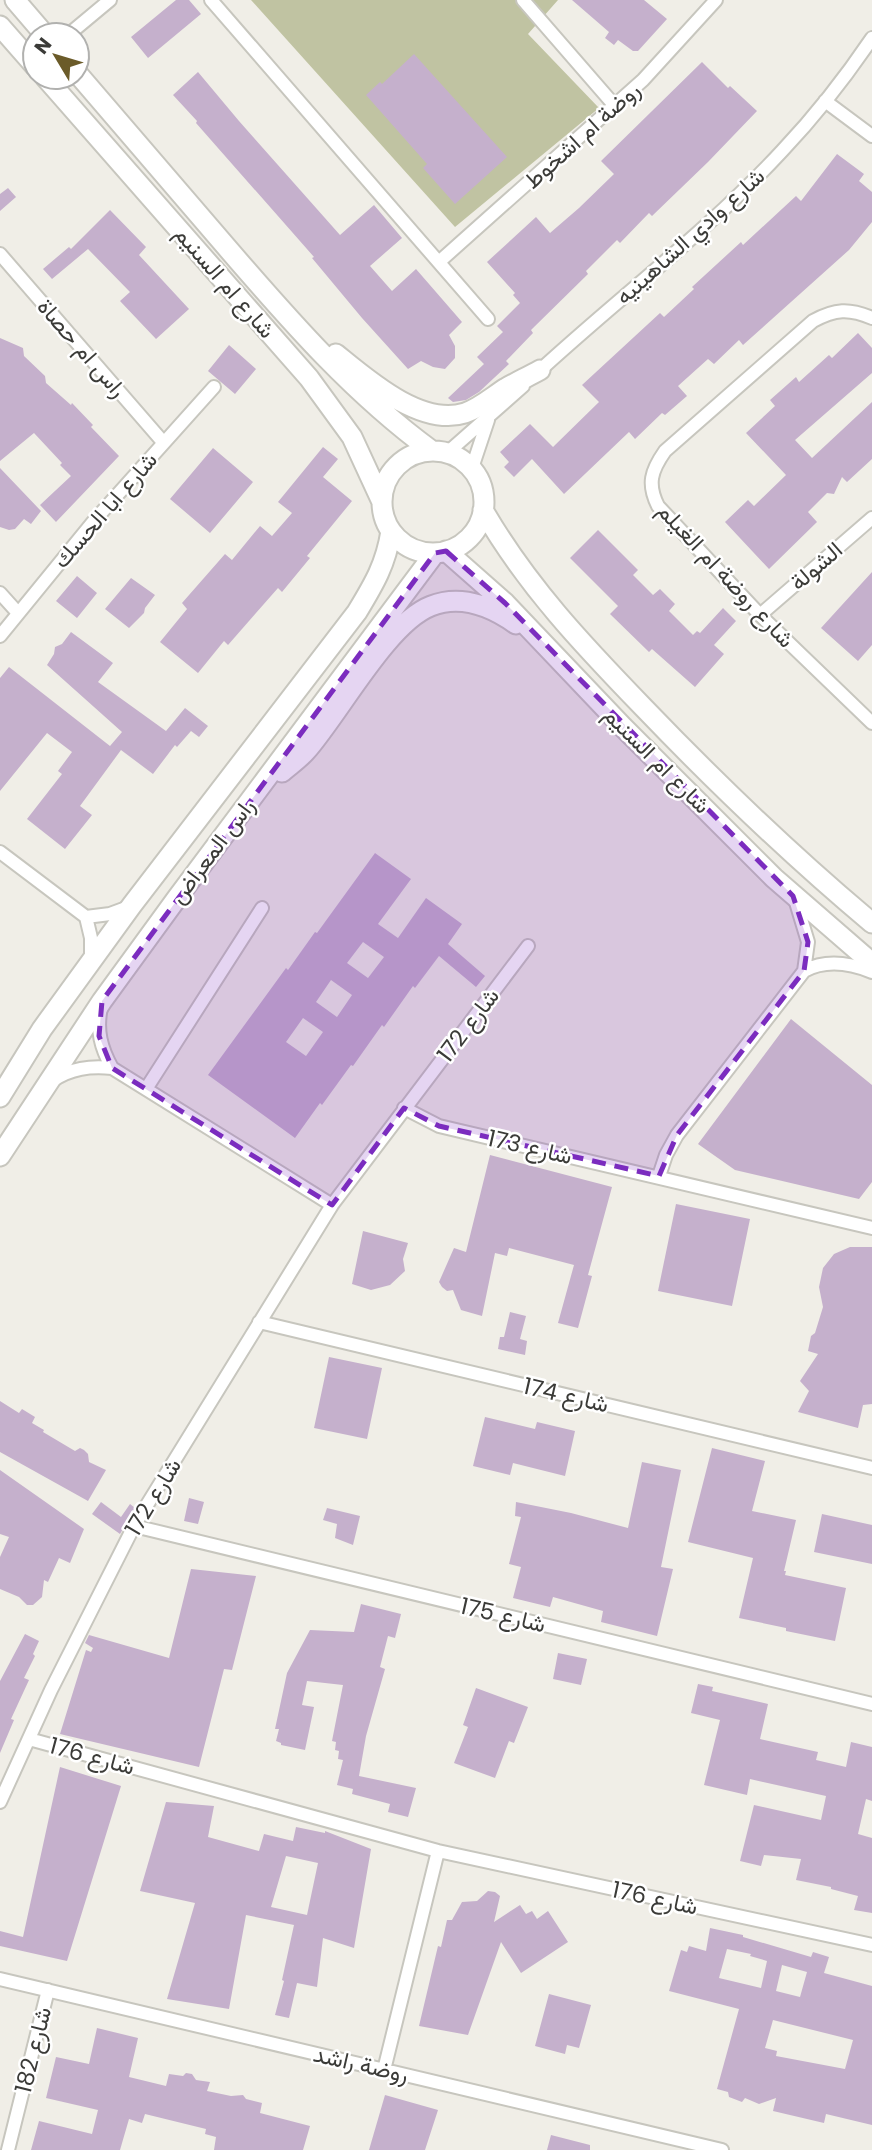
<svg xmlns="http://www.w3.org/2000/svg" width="872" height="2150" font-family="Poppins,Vazirmatn,sans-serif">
  <rect width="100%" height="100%" fill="#f0eee7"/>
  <path fill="#c0c3a2" d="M251,0h307l-30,34 71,74 -144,119z"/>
  <path fill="#c5b0cc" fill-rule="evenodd" d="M176,0h13l12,14 -53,44 -17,-21z
    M572,0h72l23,19 -29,32h-5l-15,-11 -4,5 -9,-7 4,-6z
    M414,54l93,103 -52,47 -32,-36 4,-4 -61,-69 14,-13 2,2z
    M702,62l26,26 2,-2 27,25 -49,51 -56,54 -3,-3 -29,30 -3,-3 -31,31 2,3 -57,56 2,3 -27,28 3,3 -30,28 -13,8 -13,2 -5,-4 36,-34 -7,-7 26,-25 -6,-6 23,-23 -7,-8 2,-2 -28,-31 49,-45 14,16 29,-25 35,-34 -13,-13z
    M198,72l41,49 101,114 34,-30 28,33 -32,28 22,25 24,-22 46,53 -13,13 6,11v12l-10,11 -12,-2 -12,-6 -13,8 -46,-51 -50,-60 2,-1 -118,-134 1,-2 -24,-26z
    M837,154l27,20 -5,7 13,11v30l-23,28 -106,95 -4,-5 -25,24 -6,-5 -30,27 9,10 -22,19 -3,-2 -27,26 -6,-7 -65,62 -32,-35 -18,18 -10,-10 5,-5 -9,-10 30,-28 23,23 46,-45 -17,-17 78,-72 4,4 30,-28 -2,-2 49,-45 2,3 53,-49 5,5z
    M8,188l8,9 -16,14v-17z
    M110,210l36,37 -7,8 50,54 -33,30 -36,-38 10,-9 -42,-43 -36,30 -9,-10 26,-22 2,2z
    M858,333l14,15v25l-77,67 17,18 60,-56v57l-25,23 -5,-5 -8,17 -7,-1 -19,19 9,10 -48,47 -44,-47 23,-22 6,6 32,-31 -40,-42 29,-27 -5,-6 26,-23 3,5 30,-27 3,3z
    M0,338l23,10 1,8 21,20 1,7 25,22 1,-2 21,22 -2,2 28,29 -63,66 -16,-17 31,-29 -11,-11 2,-2 -28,-30 -34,28z
    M229,345l27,24 -21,25 -27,-23z
    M323,447l15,12 -15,18 29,24 -45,55 3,2 -28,34 -4,-4 -50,57 -4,-4 -26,32 -38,-31 27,-33 -5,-6 43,-49 7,6 28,-34 12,10 20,-23 -14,-11z
    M213,448l40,34 -43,51 -40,-34z
    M0,468l41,43 -10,13 -7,-5 -9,10 -6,1 -9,-3z
    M598,530l40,40 -5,5 20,20 7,-6 15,15 -6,7 24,24 4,-4 3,2 23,-25 13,13 -22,24 10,9 -29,33 -43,-38 -3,3 -39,-38 8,-8 -48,-48z
    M872,572v73l-14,16 -37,-33z
    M77,576l20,17 -20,25 -21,-17z
    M131,578l24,17 -10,13 -1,5 -15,15 -24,-19z
    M71,632l42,31 -15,19 68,49 19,-23 23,18 -9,11 -8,-6 -14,16 -2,-2 -22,29 -32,-24 -41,56 12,9 -27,34 -38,-30 35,-45 -4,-3 14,-19 -25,-19 -47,58v-113l9,-11 101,79 12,-14 -75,-67 7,-11 1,-7 7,-3z
    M375,853l36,26 -33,45 20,14 28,-40 36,26 -14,20 37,32 -9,11 -37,-31 -24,32 -2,-2 -29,41 -2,-2 -29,41 -2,-1 -29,40 -2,-2 -25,35 -87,-63 78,-107 2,2 27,-38 2,1zM363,942l21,15 -16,21 -21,-15zM331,980l21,15 -15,22 -21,-15zM303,1018l20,14 -17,24 -20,-14z
    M791,1019l81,66v97l-13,17 -124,-29 -37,-26z
    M490,1155l122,32 -24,88 4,1 -14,52 -20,-5 16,-58 -65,-17 -2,8 -12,-3 -13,63 -21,-6 -8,-20 -6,1 -5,-4 -3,-5 15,-34 12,4z
    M676,1204l74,15 -18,87 -74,-15z
    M363,1231l45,12 -5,16 2,12 -15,14 -19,5 -19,-6z
    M850,1247h22v157l-9,1 -5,23 -60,-16 11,-21 -9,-10 18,-27 -10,-3 3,-15 4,-3 8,-26 -4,-20 4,-19 11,-14z
    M510,1312l16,4 -6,23 7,2 -2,14 -27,-6 2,-12h4z
    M329,1357l53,11 -15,71 -53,-11z
    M0,1401l19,12 3,-4 13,8 -3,6 12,7 -1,2 32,19 5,-3 4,2 4,4 1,8 17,8 -18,31 -88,-49z
    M485,1417l50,12 2,-7 38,9 -10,45 -52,-13 -3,12 -37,-9z
    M712,1448l53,13 -13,50 44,9 -12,51h2l-1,4 61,13 -11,53 -49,-10v-3l-47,-10 14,-60 -65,-16z
    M642,1462l39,8 -20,97 12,2 -16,67 -56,-14 2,-11 -50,-14 -3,10 -37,-9 8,-31 -12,-3 12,-47 -6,-1 1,-14 55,11 57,15z
    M0,1470l84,59 -14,34 -11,-5 -11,24 -4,-2 -2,17 -9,8h-6l-8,-8 -19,-8v-32l9,-20 -9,-3z
    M189,1498l15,4 -6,22 -14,-3z
    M101,1502l20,15 9,-13 5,4 -15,26 -28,-20z
    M327,1508l33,8 -7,29 -18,-7 2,-14 -14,-4z
    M822,1514l50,11v39l-58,-12z
    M191,1569l65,7 -24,94 -8,-1 -25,98 -139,-33 26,-84 5,2 2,-4 -8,-5 4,-8 80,23z
    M361,1604l40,10 -6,24 -7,-2 -8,31 5,2 -19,67 -7,40 57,12 -8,29 -20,-5 2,-8 -38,-10 1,-5 -16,-4 6,-25 -5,-1 1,-8 -4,-1 1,-8 -4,-1 11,-56 -36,-4 -5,24 12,2 -9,43 -24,-5v-2l-5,-2 3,-12h-4l12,-56 23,-43 44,2z
    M25,1634l14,7 -6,13 2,2 -11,22 5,2 -18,39 3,1 -14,33v-72z
    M558,1653l29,6 -6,26 -28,-6z
    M698,1684l15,3 -1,4 56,13 -8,35 58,13 -2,8 30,7 5,-25 21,5v54l-6,-2 -8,35 14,4v75l-18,-3 4,-14 -27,-7v-2l-35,-7 5,-21 -37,-4 -3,11 -21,-5 14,-56 67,15 5,-24 -76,-17 -3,16 -43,-10 16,-65 -29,-7z
    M476,1688l52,19 -14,36 -5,-2 -14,37 -41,-15 14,-36 -5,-2z
    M60,1767l61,19 -54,175 -67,-15v-15l23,6z
    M166,1802l48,4 -6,31 51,14 5,-17 29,7 3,-14 29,6v-2l46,18 -17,99 -31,-10 -6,49 -20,-4 -8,35 -14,-3 9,-34 -2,-1 12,-55 -48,-10 -17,94 -62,-10 28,-96 -55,-12zM286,1856l32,7 -11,52 -36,-8z
    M488,1891l7,1 5,4 -6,26 26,-17 6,9 6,-3 5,8 11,-8 20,31 -47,31 -20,-31 -33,93 -49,-9 19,-80 3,1 6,-27h5l10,-18 15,-1z
    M710,1928l33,7v2l68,20 2,-5 16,5 -5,16 48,13v139l-46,-11 -2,9 -51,-12 3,-13 -17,6 -14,-6 -3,4 -13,-5 -1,-5 -11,-3 22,-80 -70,-18 12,-41 6,2 2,-6 17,5zM727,1949l24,5 -1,2 17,5 -6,27 -42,-10zM782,1965l25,7 -7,25 -24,-6zM773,2020l80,20 -8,29 -69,-13 1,-5 -12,-3z
    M549,1994l42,11 -12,43 -12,-3 -2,9 -30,-8z
    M97,2028l41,10 -9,39 37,9 3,-12 14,2 3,-3 6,1 4,6 14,2 -3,9 24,5 12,-1 3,4 16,4 -2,10 50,13 -7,24h-89l2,-13 -11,-3 1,-5 -61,-15 -3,9 -13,-4 -9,31h-89l8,-29 53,13 6,-24 -52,-12 10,-41 33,7z
    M385,2095l53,15 -13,40h-56z
    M551,2135l39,10v5h-43z"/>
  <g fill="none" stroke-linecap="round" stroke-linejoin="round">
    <defs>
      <path id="street" d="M211,0l277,319
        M523,0l92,106
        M68,35l42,-35
        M825,101l47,35
        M0,254l163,188
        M440,261l203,-181 73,-80
        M872,318c-23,-10 -37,-9 -59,3l-148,130c-14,20 -18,33 -7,55l102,109 112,108
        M536,374c81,-75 171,-142 246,-223 33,-35 63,-73 90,-113
        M447,453l76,-67
        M472,468l16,-48
        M0,593l18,20
        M760,615l112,-97
        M0,636l93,-114 121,-135
        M0,852l86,65 5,21v23
        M795,899l13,43 -4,29
        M86,917l24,-3 19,-7
        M101,1008c-5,22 0,40 11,60
        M52,1081c19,-13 38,-15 60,-13l220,137
        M146,1089l116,-181
        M404,1108l35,18 433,102
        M659,1176l7,-21 11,-20 127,-164c22,-12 46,-8 68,1
        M259,1322l613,146
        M134,1526l738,178
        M29,1739l409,112 434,94
        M0,1802l51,-112 83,-164 198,-321 196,-259
        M0,1979l722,171
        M384,2070l54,-219
        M8,2150l40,-160"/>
      <path id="secondary" d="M15,0l30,35
        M0,26l35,40
        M77,73c51,59 102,118 152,177 63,73 125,144 203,201
        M45,77l264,301 43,59 30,65
        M336,354c32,26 85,73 129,59 15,-5 27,-16 41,-25 11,-6 23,-12 34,-18
        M382 502a51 51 0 1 1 102 0a51 51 0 1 1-102 0Z
        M483,510c44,76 100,135 161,198 72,75 148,148 228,215
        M446,551l59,52 118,124 151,151 98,85
        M282,772c8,-7 17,-13 24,-21 33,-37 81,-128 125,-145 30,-12 61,1 85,18
        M0,1097l42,-68 90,-124 225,-293c17,-28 29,-48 34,-81
        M0,1156l102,-155 75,-103 258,-345"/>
    </defs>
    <use href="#street" stroke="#c7c6be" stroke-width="16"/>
    <use href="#secondary" stroke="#c7c6be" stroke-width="23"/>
    <use href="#street" stroke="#fff" stroke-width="12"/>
    <use href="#secondary" stroke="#fff" stroke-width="19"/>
  </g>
  <path fill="#7b2cbf" fill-opacity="0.2" stroke="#7b2cbf" stroke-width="5" stroke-dasharray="14 9" stroke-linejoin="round" d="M446,551l59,52 288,293 15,46 -4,29 -127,164 -18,41 -220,-50 -35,-18 -72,97 -220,-137 -13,-32 3,-35 333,-448z"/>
  <g text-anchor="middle" stroke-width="5" stroke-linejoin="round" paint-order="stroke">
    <g font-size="23" fill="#3b3b38" stroke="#fff">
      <text transform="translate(582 135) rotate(-42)" y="8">روضة ام اشخوط</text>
      <text transform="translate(690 236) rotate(-42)" y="8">شارع وادي الشاهينيه</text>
      <text transform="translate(225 282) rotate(49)" y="8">شارع ام السنيم</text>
      <text transform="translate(82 348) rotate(49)" y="8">راس ام حصاة</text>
      <text transform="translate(105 510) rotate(-49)" y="8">شارع ابا الحسك</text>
      <text transform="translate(816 566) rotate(-41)" y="8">الشولة</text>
      <text transform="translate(726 575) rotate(47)" y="8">شارع روضة ام الغيلم</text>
      <text transform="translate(657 760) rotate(45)" y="8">شارع ام السنيم</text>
      <text transform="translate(212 851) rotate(-53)" y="8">راس المعراض</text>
      <text transform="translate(468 1025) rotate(-53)" y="8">شارع 172</text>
      <text transform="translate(530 1147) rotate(13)" y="8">شارع 173</text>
      <text transform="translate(566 1395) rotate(13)" y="8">شارع 174</text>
      <text transform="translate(153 1497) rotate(-59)" y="8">شارع 172</text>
      <text transform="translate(503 1615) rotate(13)" y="8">شارع 175</text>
      <text transform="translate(92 1756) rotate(15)" y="8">شارع 176</text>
      <text transform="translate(655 1898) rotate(12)" y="8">شارع 176</text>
      <text transform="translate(33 2050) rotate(-76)" y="8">شارع 182</text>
      <text transform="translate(361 2064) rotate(13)" y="8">روضة راشد</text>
    </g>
  </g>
  <g transform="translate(56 56) rotate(308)"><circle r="33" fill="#ffffff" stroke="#b1b1af" stroke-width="2"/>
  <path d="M0-5L12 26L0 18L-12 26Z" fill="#6b5b29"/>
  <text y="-10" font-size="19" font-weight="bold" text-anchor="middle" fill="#3b3b38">N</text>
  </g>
</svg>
